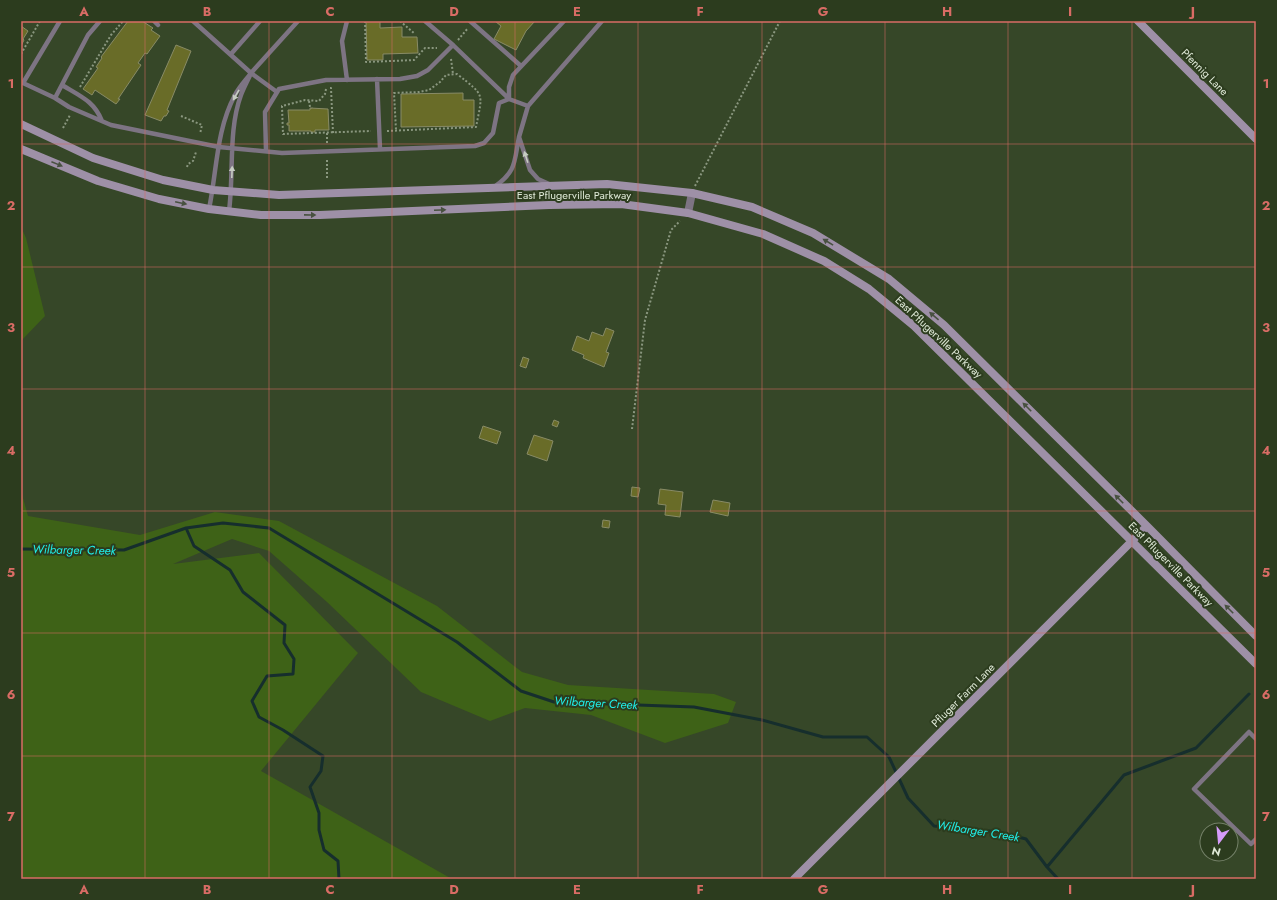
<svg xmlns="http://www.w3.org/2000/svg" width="1277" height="900" font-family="Jost,sans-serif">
  <rect width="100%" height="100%" fill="#364728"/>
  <path fill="#3e6217" d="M21,227l5,11 19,78 -24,25z
    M21,491l7,25 112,19 75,-23 64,9 158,85 85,66 46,13 146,9 22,8 -8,21 -63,20 -74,-28 -66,-7 -35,13 -69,-29 -94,-90 -58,-51 -37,-12 -59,25 86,-11 99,100 -97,118 191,108h-431z"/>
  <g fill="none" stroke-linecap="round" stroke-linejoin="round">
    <path stroke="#162e2d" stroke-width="3" d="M186,528l8,18 36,24 13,22 42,33 -1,18 10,16 -1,15 -26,2 -15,25 7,16 24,13 40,26 -2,15 -11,16 9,26v17l5,20 14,11 1,18
      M21,549l103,1 62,-22 37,-5 46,5 188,114 64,49 33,11 140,5 68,13 61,17h44l22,20 19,41 26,28 65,6 27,7 21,28 11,12
      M1047,867l77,-92 72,-27 53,-54"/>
  </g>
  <path fill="#696c28" stroke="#888b66" d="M128,21h14l11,7 -2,2 9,6 -13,18 -2,-1 -7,10 3,2 -23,34h2l-4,5 -21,-14 -3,5 -9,-6 15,-21 -2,-1 6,-9 -1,-1z
    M366,21h14v7l22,-1v10h15l1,16 -35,1v6h-16z
    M495,21h40l-9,10 -10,19 -22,-11 7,-13z
    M21,26l7,5 -5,8 1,1 -3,6z
    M176,45l15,6 -24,59 2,1 -3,5h-2l-3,5 -16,-6z
    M463,93v7h11v26l-73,1v-33z
    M310,108l18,1 1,21h-14v2h-4v-1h-22v-6h-2v-2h2l-1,-13h22z
    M606,328l8,3 -8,21 3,1 -5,14 -21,-9 1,-3 -12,-5 5,-14 12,5 3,-9 11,4z
    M523,357l6,2 -3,9 -6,-2z
    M554,420l5,2 -2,5 -5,-2z
    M483,426l18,6 -4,12 -18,-6z
    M534,435l19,6 -6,20 -20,-7z
    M632,487l8,1 -2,9 -7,-1z
    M660,489l23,3 -3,25 -15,-2 1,-10 -8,-1z
    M713,500l17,3 -2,13 -18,-4z
    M603,520l7,1 -1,7 -7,-1z"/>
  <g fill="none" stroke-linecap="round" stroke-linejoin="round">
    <path stroke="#8a977f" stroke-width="2" stroke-dasharray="2 2" stroke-linecap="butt" d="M365,21l1,41 48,-2 11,-12h12
      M400,21l15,13
      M458,40l10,-12
      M21,54l19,-33
      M451,59l2,15
      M80,87l31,-52 12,-14
      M330,88h1l2,45
      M326,89l-1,5 -6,7 -14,-1 -23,6 1,28 88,-3
      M309,101l1,6 2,1
      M181,116l21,9 -2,9
      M63,128l7,-13
      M387,131l89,-4c7,-35 9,-31 -19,-53l-11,1 -6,7 -11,8 -10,2 -25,1 2,37
      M327,133v10
      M327,160v18
      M187,167l1,-3 5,-3 3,-9
      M695,186l85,-165
      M632,429l13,-109 26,-90 9,-9"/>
    <path stroke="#7d7483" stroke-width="4.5" d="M100,21l-12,14 -33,63 14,9 42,18 108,22 63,6 193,-7 9,-3 9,-10 6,-30 10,-4 19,7
      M154,21l4,4
      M193,21l58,52 26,19
      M347,21l-5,20 5,39
      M425,21l28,24
      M470,21l51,45
      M231,54l29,-33
      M251,73l47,-52
      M377,79l3,70
      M21,82l2,1 37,-62
      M23,83l32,15
      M62,85c18,11 32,16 40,36
      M509,99v-12l4,-12 51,-54
      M519,137l9,-31 74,-85
      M266,151l-1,-39 14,-23 47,-9 74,-1 17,-3 11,-6 25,-25 56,54
      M494,187c23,-16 20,-25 25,-50l11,33 8,9 11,5
      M209,209c8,-38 7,-79 26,-114 4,-8 11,-15 16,-22 -3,7 -7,14 -10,22 -13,35 -7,79 -12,116
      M1256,739l-7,-7 -55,57 57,55 5,-5"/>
    <path stroke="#7d7483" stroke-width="8" d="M688,213l4,-20"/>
    <path stroke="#9e90a7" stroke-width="8" d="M1138,21l118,118
      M21,124l72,34 70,22 50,10 66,5 328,-11 85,9 60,14 61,26 76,46 55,46 203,201 109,110
      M21,149l77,32 61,18 50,10 52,6h59l229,-10 72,-1 67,9 75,21 61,27 45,28 45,37 342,338
      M794,879l353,-353"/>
  </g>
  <defs><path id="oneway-solid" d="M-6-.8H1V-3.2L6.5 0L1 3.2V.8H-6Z"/></defs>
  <g fill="#c6ccc2">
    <use href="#oneway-solid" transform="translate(236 95) rotate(120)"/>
    <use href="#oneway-solid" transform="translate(526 157) rotate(-108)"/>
    <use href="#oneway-solid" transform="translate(232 172) rotate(-88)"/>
  </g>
  <g fill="#485140">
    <use href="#oneway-solid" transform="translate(57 164) rotate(22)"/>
    <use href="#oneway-solid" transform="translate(181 203) rotate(12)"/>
    <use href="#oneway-solid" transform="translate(440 210) rotate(-3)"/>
    <use href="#oneway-solid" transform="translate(310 215) rotate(1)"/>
    <use href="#oneway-solid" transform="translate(828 242) rotate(-149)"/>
    <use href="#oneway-solid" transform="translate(934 316) rotate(-140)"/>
    <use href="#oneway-solid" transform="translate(1027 407) rotate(-135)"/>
    <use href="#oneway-solid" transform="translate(1119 499) rotate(-135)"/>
    <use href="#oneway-solid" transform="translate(1229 609) rotate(-135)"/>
  </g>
  <path fill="none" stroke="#d96c65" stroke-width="1" stroke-opacity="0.55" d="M145,21v858M269,21v858M392,21v858M515,21v858M638,21v858M762,21v858M885,21v858M1008,21v858M1132,21v858M21,144h1235M21,267h1235M21,389h1235M21,511h1235M21,633h1235M21,756h1235"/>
  <g text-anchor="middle" stroke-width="4" stroke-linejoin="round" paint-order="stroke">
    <g font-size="11" fill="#dfe9d7" stroke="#2c3c1e">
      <text transform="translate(1205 72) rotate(45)" y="4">Pfennig Lane</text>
      <text x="574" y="199">East Pflugerville Parkway</text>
      <text transform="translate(939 337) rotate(43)" y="4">East Pflugerville Parkway</text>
      <text transform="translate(1171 564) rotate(45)" y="4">East Pflugerville Parkway</text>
      <text transform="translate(963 695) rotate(-45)" y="4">Pfluger Farm Lane</text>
    </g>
    <g font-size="12" font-style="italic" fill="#20efea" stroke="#2c3c1e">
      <text transform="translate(74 550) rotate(1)" y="4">Wilbarger Creek</text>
      <text transform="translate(596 703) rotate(3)" y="4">Wilbarger Creek</text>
      <text transform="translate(978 831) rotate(9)" y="4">Wilbarger Creek</text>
    </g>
  </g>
  <rect width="1277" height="900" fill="none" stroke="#2c3c1e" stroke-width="44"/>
  <g transform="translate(1219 842) rotate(196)"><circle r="19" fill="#2c3c1e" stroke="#748168"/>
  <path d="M0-3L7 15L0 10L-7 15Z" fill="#d69bfa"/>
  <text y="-6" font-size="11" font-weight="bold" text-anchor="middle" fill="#dfe9d7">N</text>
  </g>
  <rect x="22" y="22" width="1233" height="856" fill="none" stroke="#d96c65" stroke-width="1.5"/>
  <g font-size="13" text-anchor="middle" font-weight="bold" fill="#d96c65">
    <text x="84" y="16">A</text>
    <text x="207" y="16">B</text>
    <text x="330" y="16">C</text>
    <text x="454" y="16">D</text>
    <text x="577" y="16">E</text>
    <text x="700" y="16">F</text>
    <text x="823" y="16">G</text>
    <text x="947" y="16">H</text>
    <text x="1070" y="16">I</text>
    <text x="1193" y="16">J</text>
    <text x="11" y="88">1</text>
    <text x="1266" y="88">1</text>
    <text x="11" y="210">2</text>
    <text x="1266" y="210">2</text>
    <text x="11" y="332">3</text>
    <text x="1266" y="332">3</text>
    <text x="11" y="455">4</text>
    <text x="1266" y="455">4</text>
    <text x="11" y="577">5</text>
    <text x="1266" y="577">5</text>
    <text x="11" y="699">6</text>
    <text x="1266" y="699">6</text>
    <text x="11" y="821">7</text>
    <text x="1266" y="821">7</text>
    <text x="84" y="894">A</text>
    <text x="207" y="894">B</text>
    <text x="330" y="894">C</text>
    <text x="454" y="894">D</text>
    <text x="577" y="894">E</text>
    <text x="700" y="894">F</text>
    <text x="823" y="894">G</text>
    <text x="947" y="894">H</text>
    <text x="1070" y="894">I</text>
    <text x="1193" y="894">J</text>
  </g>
</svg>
